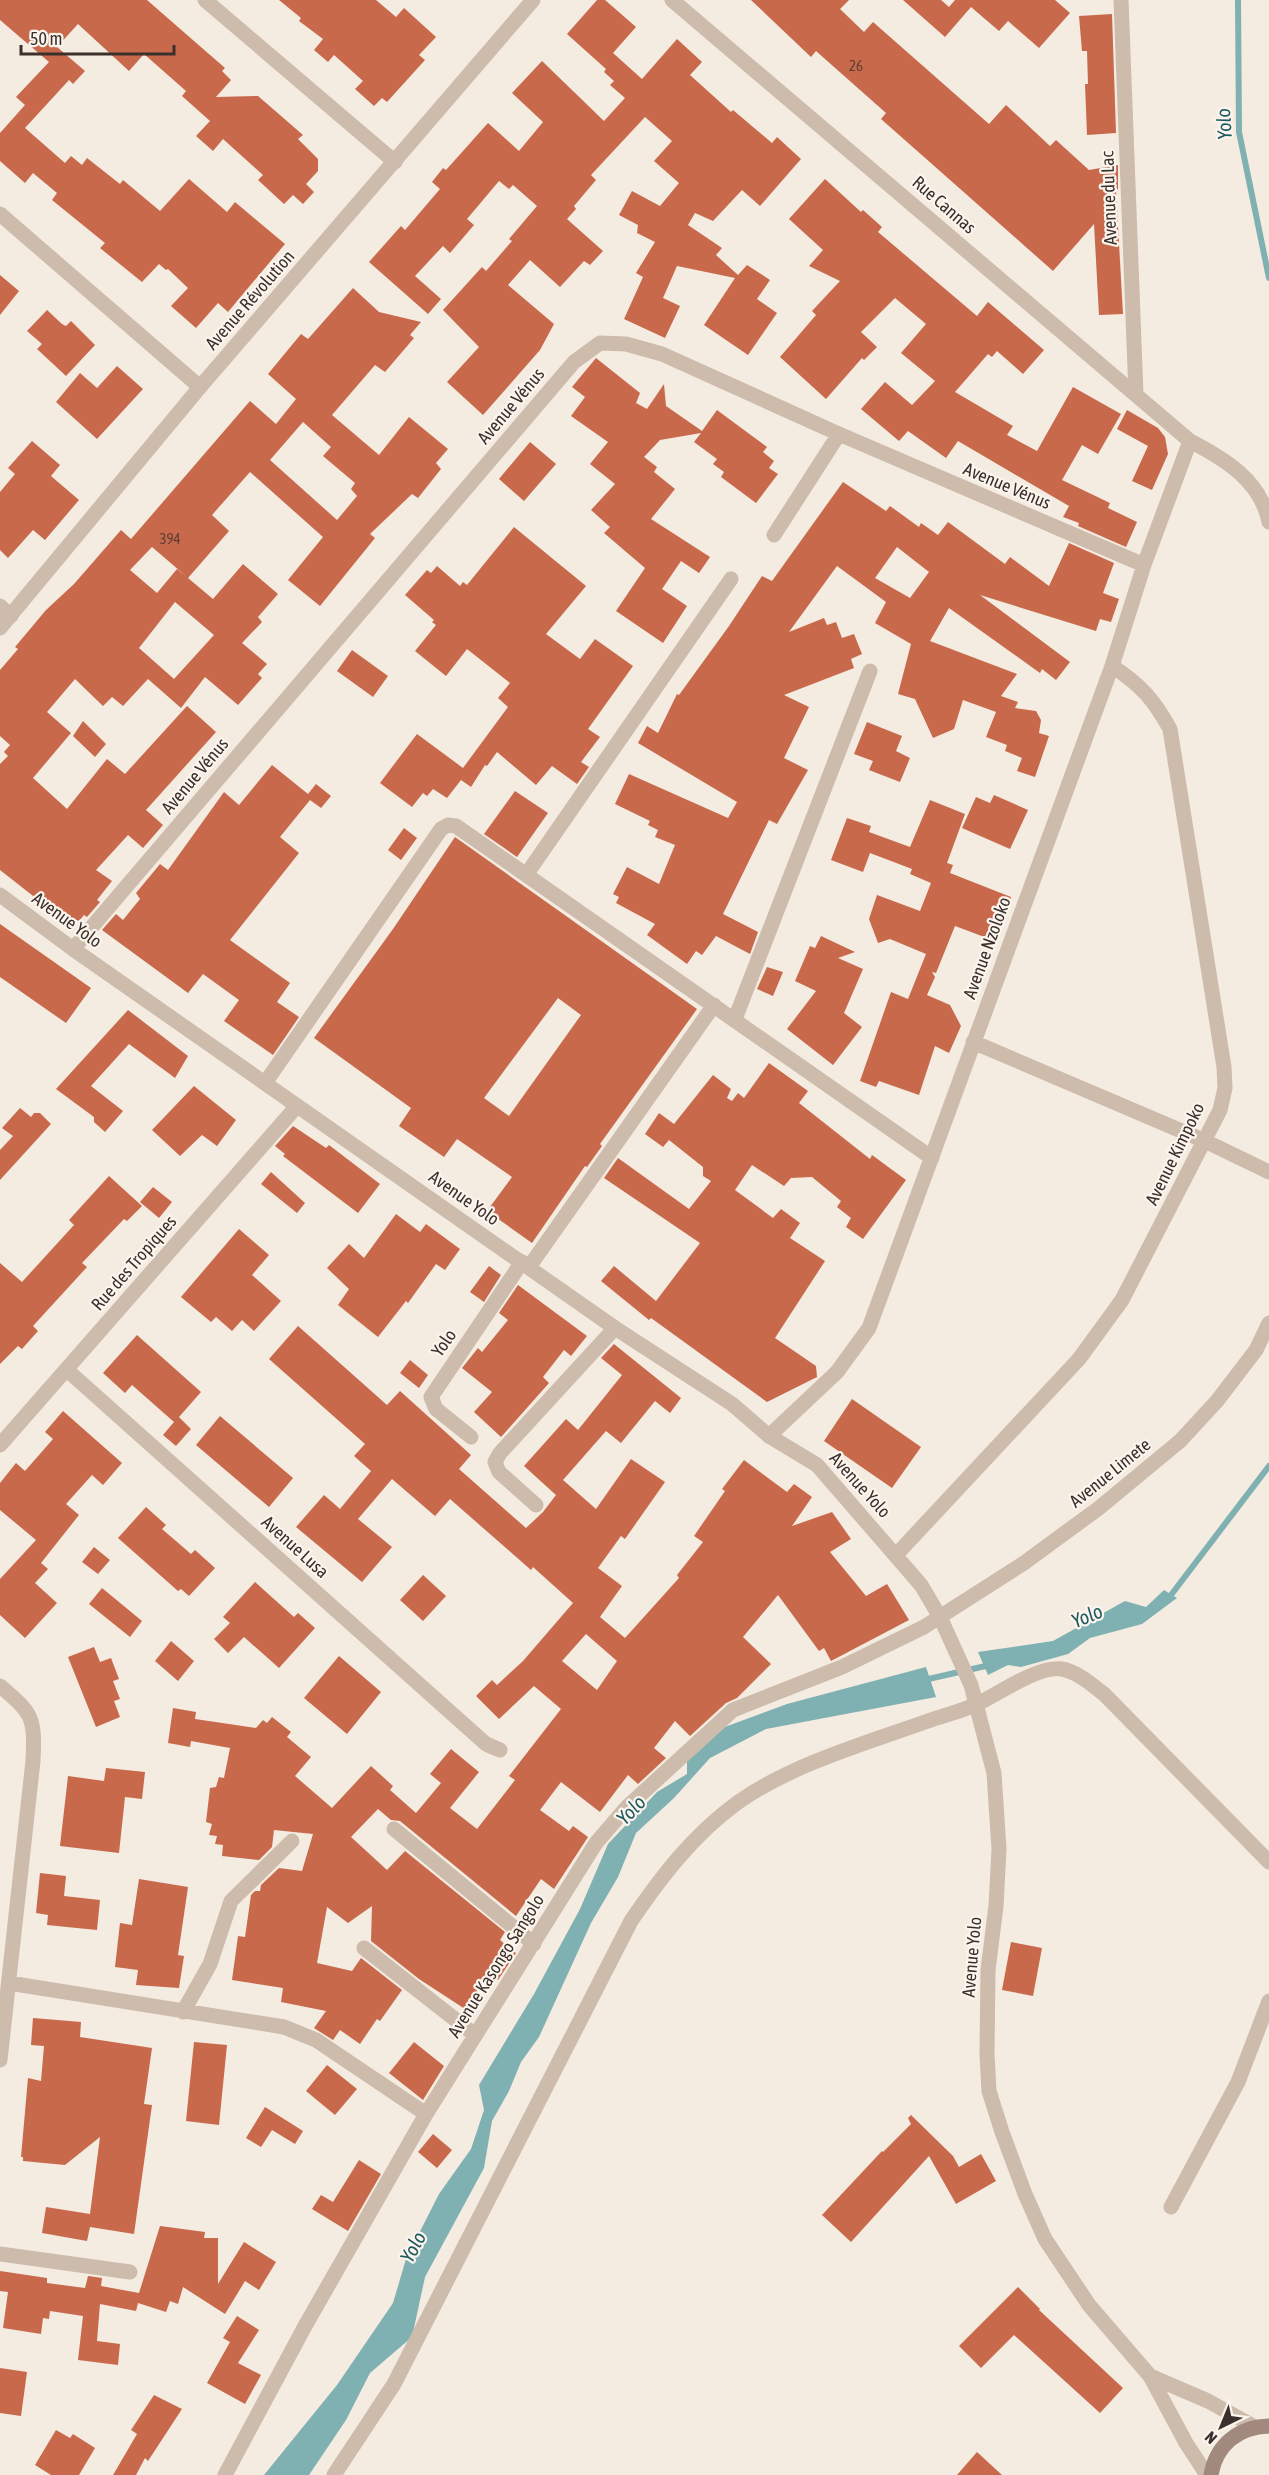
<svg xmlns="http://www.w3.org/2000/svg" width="1269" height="2475" font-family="'Asap Condensed',sans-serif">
  <rect width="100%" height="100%" fill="#f4ebe1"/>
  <path fill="#7fb0b2" d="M1164,1590l13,8 -35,26 -52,14 -22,16 -47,13 -13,-2 -20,10 -10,-23 75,-11 72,-40 21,6z
    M926,1667l10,30 -170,32 -56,29 -36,40 -38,35 -18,44 -27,46 -52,114 -18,25 -12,29 -17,30 -8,47 -59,109 -13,60 -42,36 -24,47 -37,55h-45l73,-90 56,-82 13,-44 33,-65 32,-45 13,-39 -5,-25 55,-91 46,-85 28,-65 49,-52 30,-18v-18l35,-28 65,-24z"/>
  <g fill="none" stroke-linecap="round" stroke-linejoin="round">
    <path stroke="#7fb0b2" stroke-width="6" d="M1238,0l1,132 30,146
      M1168,1599l101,-133
      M924,1680l66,-15"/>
  </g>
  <path fill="#c8694b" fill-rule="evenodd" d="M0,0h147l78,68 -3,3 9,9 -15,17 42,-1 45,39 -5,4 20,20v12l-12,13 8,8 -11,12 -10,-9 -9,9 -26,-24 5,-5 -40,-36 -10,12 -17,-15 14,-15 -28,-25 4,-5 -42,-37 -15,17 -51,-47 -21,23 28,24 -12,13 -4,-4 -44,48 40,35 6,-7 11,9 5,-7 33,26 3,-4 37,31 29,-32 38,33 8,-10 50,42 -57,68 -10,-9 -22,25 -25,-22 17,-18 -20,-19 -2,1 -7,-6 -17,18 -42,-34 5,-5 -53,-43 5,-7 -24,-20 -8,10 -25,-22v-28l25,-28 -9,-8 33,-35 -49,-42z
    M279,0h97l20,17 8,-9 32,29 -17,18 6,5 -38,42 -5,-4 -8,8 -19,-17 8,-8 -29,-26 -6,7 -14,-12 9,-11 -24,-18 2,-3z
    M597,0h8l31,27 -23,26 29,26 35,-40 25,23 -12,13 41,37 2,-2 39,33 5,-6 24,22 -41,47 -18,-16 -29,31 -18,-8 -7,12 34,23 -6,7 22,20 9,-10 23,15 -13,19 20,14 -29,42 -44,-30 31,-47 -58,-12 -14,32 17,8 -15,32 -41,-19 19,-42 -7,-4 19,-31 -18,-9 1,-8 -19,-10 13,-24 28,15 19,-23 -25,-22 18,-20 -27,-24 -54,58 5,5 -22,26 2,3 -9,10 36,32 -13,14 -6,-4 -24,26 -30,-27 -22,25 46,39 -14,26 -57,65 -36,-33 32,-35 -36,-37 39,-43 4,4 26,-30 -3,-2 28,-33 -24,-21 -4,4 -10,-8 -32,38 7,6 -24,28 -7,-7 -28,30 26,23 -13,15 -59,-52 32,-36 4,4 35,-41 -8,-7 11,-14 3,2 42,-47 31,28 24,-29 -31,-29 30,-32 62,60 21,-23 -15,-13 4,-4 -10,-9 2,-3 -39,-35z
    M751,0h98l-9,9 24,23 9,-10 116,102 17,-19 44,41 6,-6 33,30 29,-5v24l-2,1 7,124 -24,1 -5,-91 -41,47 -172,-152 5,-6 -70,-62 -5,6z
    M903,0h38l8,7 6,-7h100l15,13 -31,35 -31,-27 -9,10 -28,-24 -26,30z
    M1112,14l4,119 -29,2 -2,-51h3l-1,-33h-5l-3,-35z
    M825,179l36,33 2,-2 19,17 -4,5 99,84 11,-14 56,48 -21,24 -26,-23 -5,6 -4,-3 -33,38 58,34 -6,9 30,16 36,-64 48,27 -23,40 -16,-9 -20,35 48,23 -2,5 29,14 -11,25 -48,-21 1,-3 -16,-6 6,-11 -111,-65 -12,17 -38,-27 -9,10 -38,-32 24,-27 27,23 23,-24 -34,-28 25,-29 -31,-26 -34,34 16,15 -13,13 -2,-2 -36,41 -46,-42 36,-42 -4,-4 28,-30 -31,-15 14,-16 -34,-31z
    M0,275l19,16 -19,24z
    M353,288l26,24 42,10 -11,13 4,3 -29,34 -10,-7 -43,50 47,40 30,-38 39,32 -12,14 5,6 -23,29 -6,-4 -42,40 5,4 -55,68 -32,-26 35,-43 -73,-65 -38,43 17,16 -41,47 25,21 30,-35 35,30 -20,23 4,5 -20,21 25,21 -9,10 4,4 -24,27 -33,-28 -24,31 -33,-29 -25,27 -11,-9 -9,9 -28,-27 -28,33 24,21 -38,45 34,31 40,-50 18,15 62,-68 29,26 -70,78 17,15 -20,23 -15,-13 -32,35 16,11 -15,19 3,2 -13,15 -3,-2 -5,6 -28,-11 -51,-40v-106l8,-8 -4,-4 6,-7 -10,-9v-66l18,-21 -3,-2 31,-37 28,-26 47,-54 10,9 119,-138 26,23 20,-25 -28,-25 33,-40 7,5zM303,422l28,25 -8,9 32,27 -4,6 6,7 -20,24 -67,-60zM152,547l35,30 -10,-8 -20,24 -27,-23zM175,602l39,33 -40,44 -35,-31z
    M47,310l15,14 4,2 5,-5 24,24 -29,31 -29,-27 5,-5 -15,-13z
    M596,358l44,35 -4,10 11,6 17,-25 2,22 36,25 15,-21 50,37 -4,5 11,9 -5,7 9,6 -22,29 -35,-26 3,-5 -11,-8 4,-5 -23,-17 7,-9 -41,7 -16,17 13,10 -3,5 21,17 -24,30 59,38 -11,16 -18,-12 -19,28 25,17 -24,37 -47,-32 29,-43 -41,-35 6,-6 -19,-17 24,-26 -25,-20 18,-22 -37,-26 14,-19 -13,-10z
    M117,366l26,23 -46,50 -41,-37 24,-29 17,15z
    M1127,410l31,18 7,9 3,17 -16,36 -20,-9 16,-35 -31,-17z
    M32,441l28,24 -9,11 28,24 -34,40 -12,-10 -25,28 -8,-8v-58l15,-18 -7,-6z
    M530,442l26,22 -32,37 -25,-22z
    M843,482l43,29 4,-5 29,21 2,-4 17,12 10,-13 57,42 5,-7 39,29 20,-43 45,20 -11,30 16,6 -8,23 -11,-3 -4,12 -116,-36 90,67 -14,18 -14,-11 -2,4 -91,-65 -19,33 87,33 -16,22 17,6 -3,6 21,3 5,9 -2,13 10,3 -14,41 -18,-6 5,-13 -17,-7 2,-6 -21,-8 10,-25 -33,-12 -9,29 -21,9 -18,-39 -17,-5 13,-50 -36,-21 11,-21 -49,-36 -48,66 35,-14 3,7 9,-3 6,16 12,-4 8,20 -11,5 3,9 -70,27 25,12 -25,51 24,12 -31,54 -8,-4 -46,94 35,18 -8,22 -34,-18 -14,19 -6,-4 -9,13 -40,-29 8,-11 -39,-21 3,-6 -6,-3 14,-27 32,17 16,-39 -20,-8 3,-7 -10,-5 2,-4 -35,-17 14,-30 99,44 9,-16 -99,-59 9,-17 11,7 19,-39 2,1 50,-69 33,-50 10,5zM897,547l32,25 -19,26 -35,-20z
    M514,527l72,59 -40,48 34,25 15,-20 38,27 -45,63 12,8 -19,25 8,5 -12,17 -25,-18 -16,19 -39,-33 -10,14 -2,-1 -14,22 -10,-7 -14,18 -14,-9 -6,7 -4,-3 -11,14 -32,-24 37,-49 46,34 45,-61 -10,-9 12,-15 -43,-34 -21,27 -31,-25 21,-26 -4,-3 2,-2 -29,-25 22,-25 4,3 6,-7 23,20 3,-4 4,3z
    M352,650l36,26 -15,21 -36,-26z
    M83,721l23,23 -11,13 -22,-21z
    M867,722l35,14 -6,15 14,7 -10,24 -31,-12 4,-9 -19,-7z
    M272,765l36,29 8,-10 15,12 -10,12 -11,-8 -30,37 19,16 -69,87 60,43 -13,19 22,15 -26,38 -49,-34 15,-21 -36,-26 -15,19 -86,-63 14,-16 7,6 17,-21 -4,-6 24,-29 8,6 56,-78 15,13z
    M515,791l33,22 -31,44 -33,-23z
    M994,795l34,15 -18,39 -48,-21 14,-31 14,6z
    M930,800l35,14 -18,49 6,2 -3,8 61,24 -16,44 -40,-15 -19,47 -4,-1 3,5 -8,18 23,10 11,21 -12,27 -14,-7 -16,49 -40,-14 -3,6 -16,-6 31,-89 17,7 18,-45 -36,-15 -12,4 -9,-24 8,-24 43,16 11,-28 -21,-9 2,-5 -42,-16 -7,19 -32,-12 16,-42 24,8 -2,6 41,15z
    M404,828l13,10 -16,22 -13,-10z
    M455,837l242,172 -97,135 2,2 -15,21 -2,-1 -53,77 -45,-32 25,-34 -55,-38 -13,18 -45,-31 12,-18 -97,-70 79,-109zM558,998l23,17 -72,101 -25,-18z
    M0,924l91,64 -25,35 -66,-46z
    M821,936l34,16 -17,6 25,11 -19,44 18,14 -29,38 -46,-36 29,-38 -21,-10 15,-35 5,2z
    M767,967l16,5 -10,24 -16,-7z
    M128,1010l60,46 -13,22 -46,-34 -38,42 32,25 -18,21 -11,-10v-5l-38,-28z
    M769,1063l39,28 -9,12 71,56 2,-4 34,25 -43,59 -17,-12 5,-9 -14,-11 4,-6 -29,-24 -21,1 -7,8 -32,-21 -17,25 38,28 8,-9 19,14 -10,15 35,23 -50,77 41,28 1,11 -50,25 -116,-84 -2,2 -48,-39 13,-15 42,35 44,-58 -96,-65 14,-20 71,51 22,-28 -8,-5v-9l-34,-27 -6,7 -18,-13 14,-21 15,11 39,-49 18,14 -4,9 5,3 6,-8 6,5z
    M194,1086l42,34 -19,26 -15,-11 -22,21 -28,-26z
    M20,1108l11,9 3,-4h6l11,11 -51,56v-30l13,-14 -11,-8z
    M293,1126l33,22 3,-3 51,39 -22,29 -75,-57 2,-2 -10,-8z
    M271,1172l34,31 -8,10 -36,-29z
    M109,1176l33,30 -15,15 -3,-2 -42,44 5,4 -54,59 5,5 -16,18 -4,-3 -18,18v-101l22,19 52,-57 -5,-5z
    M153,1187l19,15 -13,16 -19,-16z
    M396,1214l24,18 6,-8 34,25 -15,21 -9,-6 -28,39 -2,-2 -28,36 -40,-32 11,-16 -22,-21 22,-24 15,14z
    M239,1229l30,26 -17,20 29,26 -27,30 -12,-11 -10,11 -16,-14 -5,5 -30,-25z
    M489,1266l12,9 -17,27 -14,-10z
    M518,1285l69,51 -16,20 -7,-6 -21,27 6,6 -48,54 -27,-25 18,-20 -30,-24 16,-20 4,4 26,-32 -9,-7z
    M298,1326l89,79 13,-14 71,64 -12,14 67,59 17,-16 13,-17 -32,-29 42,-47 12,11 44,-55 -21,-17 13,-14 67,54 -11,15 -15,-12 -34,42 -15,-12 -43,49 33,29 35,-50 34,23 -40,57 -4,-3 -23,32 24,18 -22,31 25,21 54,-60 -2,-3 26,-33 -9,-6 31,-45 -3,-2 22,-29 43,32 7,-8 18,13 -20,29 40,-14 19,27 -21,13 36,44 21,-12 22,36 -78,41 -7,-13 -5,3 -41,-56 -35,42 28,27 -34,34 -11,5 -36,33 -15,-15 -21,27 12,10 -28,26 -10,-9 -28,37 -39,-30 -21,28 29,21 4,-5 15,11 -34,52 -13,-10 -25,37 -116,-95 -9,-1 -13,-11 -27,28 36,33 18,-19 100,81 -5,8 16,13 -18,27 -9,-7 -24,36 -46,-30 -48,-38 1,-35 -24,17 -21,-16 -10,56 35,8 9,-13 41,32 -22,31 -3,-2 -17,25 -20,-14 -7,10 -19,-12 12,-17 -45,-9 2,-14 -51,-8 6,-44 7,1 6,-42 4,-4h5l1,-6 18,-17 23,3 11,-37 -39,-4 -2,17 -13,13 -37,-4 1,-11 -8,-1 2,-8 -8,-1 3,-11 -6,-2 4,-34 6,-1 3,-10 5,1 6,-30 -39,-7 -1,6 -22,-4 5,-35 23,4 -1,7 61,9 7,-8 4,3 5,-6 19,15 -4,5 24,20 -16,19 37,32 39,-42 22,20 -3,4 26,23 25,-30 -11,-9 21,-25 28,23 -29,36 27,21 38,-49 -6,-4 52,-67 -27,-23 -35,33 -23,-23 16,-16 5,5 26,-24 50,-58 -40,-36 -2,3 -81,-71 -15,17 -43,-37 -34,40 34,28 -30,35 -66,-55 28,-32 16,14 31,-38 -17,-15 11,-12 -96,-85zM586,1634l31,27 -20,29 -35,-29z
    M137,1335l64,57 -22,25 12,12 -15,17 -13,-11 11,-13 -42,-37 -7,8 -22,-20z
    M410,1360l18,15 -9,13 -19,-15z
    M852,1399l69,48 -29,41 -68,-47z
    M63,1411l59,52 -19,22 -11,-10 -26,29 13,11 -38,48 7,6 -13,14 22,20 -32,35 -25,-23v-36l36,-39 -36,-30v-27l16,-20 9,8 28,-32 -8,-7z
    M220,1416l73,62 -24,29 -73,-62z
    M146,1507l20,18 -4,4 29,25 4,-4 20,18 -26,28 -8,-7 -3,2 -60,-53z
    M94,1547l16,13 -12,14 -16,-12z
    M423,1575l23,21 -23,25 -23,-21z
    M255,1582l39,35 4,-4 17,15 -36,40 -35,-31 -16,16 -14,-14 16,-16 -7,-6z
    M102,1588l40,33 -12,16 -41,-33z
    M171,1641l23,20 -16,20 -23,-20z
    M94,1647l6,15 11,-4 8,21 -6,2 7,18 -6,2 6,16 -24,10 -28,-70z
    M339,1656l42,36 -34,42 -43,-36z
    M106,1768l39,4 -3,27 -17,-2 -6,56 -59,-7 8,-70 36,5z
    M40,1873l26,3 -2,20 36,4 -3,30 -50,-5 1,-10 -12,-2z
    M139,1879l49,8 -10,68 6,1 -5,32 -43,-3 2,-15 -23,-3 5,-44 12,2z
    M1011,1942l31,6 -9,48 -31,-6z
    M33,2018l48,4 -1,15 72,11 -8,56 8,1 -18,129 -44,-7 -3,14 -45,-8 4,-26 44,7 10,-77 -35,28 -42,-4v-4h-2l7,-79 13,3 3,-35 -13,-1z
    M194,2042l33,3 -8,80 -33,-4z
    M414,2042l30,24 -21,34 -34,-27z
    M327,2065l30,24 -22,26 -29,-24z
    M265,2107l38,24 -8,13 -23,-14 -11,17 -15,-9z
    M911,2115l42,41 6,11 22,-13 15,27 -40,23 -27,-48 -78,86 -29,-27 60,-64 1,1 28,-28 -3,-6z
    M433,2134l19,16 -15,18 -19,-16z
    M359,2160l22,14 -33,57 -36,-22 9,-14 12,7z
    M160,2226l45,6 -1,6h14v46l26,-42 32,20 -17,28 -14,-9 -20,33 -42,-27 -5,17 -8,-3 -4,11 -28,-9 -2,8 -36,-7 -3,37 23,3 -2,21 -40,-5 5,-44 -33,-5 -1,8 -6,-1 -2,16 -38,-6 5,-36 -8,-1v-20l47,7v5l38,5 3,-12 14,2 -1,8 38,7z
    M1018,2287l22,22 -1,1 84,78 -23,25 -86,-78 -33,33 -22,-22z
    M237,2316l22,14 -21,33 23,12 -16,29 -38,-21 23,-41 -7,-4z
    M0,2368l27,4 -6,44 -21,-3z
    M154,2395l28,14 -34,52 -3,-3 -9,17h-23l24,-41 -6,-4z
    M56,2430l14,8 3,-4 22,14 -16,27h-28l-16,-10z
    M977,2452l25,23h-45z"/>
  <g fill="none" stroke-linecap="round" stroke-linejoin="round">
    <path stroke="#cdbbac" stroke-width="15" d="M205,0l190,162
      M672,0l518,441c35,18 71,40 79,81
      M1121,0l15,395
      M0,214l200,173
      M774,535l65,-101
      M0,606l11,10
      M526,875l205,-296
      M73,949l501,-587 26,-19 26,1 36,10 177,80 305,131
      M735,1019l135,-348
      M973,1042l232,99 64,31
      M265,1083l176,-254 7,-4 8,1 476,332
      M529,1267l185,-262
      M67,1370l419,374 14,6
      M769,1436l68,-64 32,-44 243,-662 32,-101 46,-124
      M471,1437l-35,-28 -5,-12 91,-135
      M0,1445l297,-339
      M536,1505l-37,-33 -4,-10 5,-9 115,-125
      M896,1555l183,-196 43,-59 98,-190 5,-22 -1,-21 -54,-338c-16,-29 -29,-44 -58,-63
      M0,1686c33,28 35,31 33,75l-33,299
      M394,1829l140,115
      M364,1948l111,87
      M9,1983l275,44 32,13 110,74
      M183,2012l27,-48 21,-63 61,-60
      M1171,2207l67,-125 31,-81
      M0,2254l130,18
      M225,2475l80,-149 121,-212 170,-271 31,-36 106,-97 109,-43 82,-40 100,-64 75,-55 81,-67 37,-40 39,-51 13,-27
      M334,2475l60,-91 237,-463c30,-44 62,-86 106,-118 53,-38 129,-60 191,-82 17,-6 35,-10 51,-18 21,-10 60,-38 83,-34 16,3 30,16 42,25l165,168"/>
    <path stroke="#cdbbac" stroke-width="15" d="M0,628l200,-241 333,-387
      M0,895l73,54 542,379 117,76 37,32 48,29 104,120 19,32 31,68 23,88 5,76 -3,57 -8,64 -1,84 2,37 13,41 23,62 20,45 44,66 61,71 36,67 21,32
      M1150,2376l58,25 47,26"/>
    <path stroke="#a18a7d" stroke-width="15" d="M1211,2475c5,-30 27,-48 58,-49"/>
  </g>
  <g text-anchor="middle" stroke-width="4.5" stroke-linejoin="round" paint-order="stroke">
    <g font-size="15" fill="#5e3e33">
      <text x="856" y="71">26</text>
      <text x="170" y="544">394</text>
    </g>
    <g font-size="18" fill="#3b302b" stroke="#fbf5ee">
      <text transform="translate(1109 198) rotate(-92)" y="6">Avenue du Lac</text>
      <text transform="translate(944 205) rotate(41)" y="6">Rue Cannas</text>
      <text transform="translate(250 300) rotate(-49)" y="6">Avenue Révolution</text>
      <text transform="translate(511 406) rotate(-50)" y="6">Avenue Vénus</text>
      <text transform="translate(1007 486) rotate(23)" y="6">Avenue Vénus</text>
      <text transform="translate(195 776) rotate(-50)" y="6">Avenue Vénus</text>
      <text transform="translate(67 920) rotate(36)" y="6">Avenue Yolo</text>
      <text transform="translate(987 948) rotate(-70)" y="6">Avenue Nzoloko</text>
      <text transform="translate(1175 1154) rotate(-64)" y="6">Avenue Kimpoko</text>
      <text transform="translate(464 1198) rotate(35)" y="6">Avenue Yolo</text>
      <text transform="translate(134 1263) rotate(-49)" y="6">Rue des Tropiques</text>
      <text transform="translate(444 1343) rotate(-55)" y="6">Yolo</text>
      <text transform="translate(1110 1473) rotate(-39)" y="6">Avenue Limete</text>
      <text transform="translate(860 1485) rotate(48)" y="6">Avenue Yolo</text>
      <text transform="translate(295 1547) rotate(42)" y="6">Avenue Lusa</text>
      <text transform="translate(972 1957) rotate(-85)" y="6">Avenue Yolo</text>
      <text transform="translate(496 1966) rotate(-58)" y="6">Avenue Kasongo Sangolo</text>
    </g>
    <g font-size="20" font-style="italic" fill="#1f5a5e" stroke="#fbf5ee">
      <text transform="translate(1224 124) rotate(-94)" y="7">Yolo</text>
      <text transform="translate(1087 1616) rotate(-23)" y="7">Yolo</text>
      <text transform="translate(631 1810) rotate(-46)" y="7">Yolo</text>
      <text transform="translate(413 2247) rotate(-62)" y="7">Yolo</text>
    </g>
  </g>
  <g transform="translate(1221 2427) rotate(223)" stroke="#fbf5ee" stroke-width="4.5" paint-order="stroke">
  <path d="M0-4.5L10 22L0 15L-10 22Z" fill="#3b302b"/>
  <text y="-9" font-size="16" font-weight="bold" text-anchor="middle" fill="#3b302b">N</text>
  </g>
  <path d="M21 45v9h153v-9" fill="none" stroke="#3b302b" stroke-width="3"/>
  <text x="30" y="45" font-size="18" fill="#3b302b" stroke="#fbf5ee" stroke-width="4.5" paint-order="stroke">50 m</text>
</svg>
